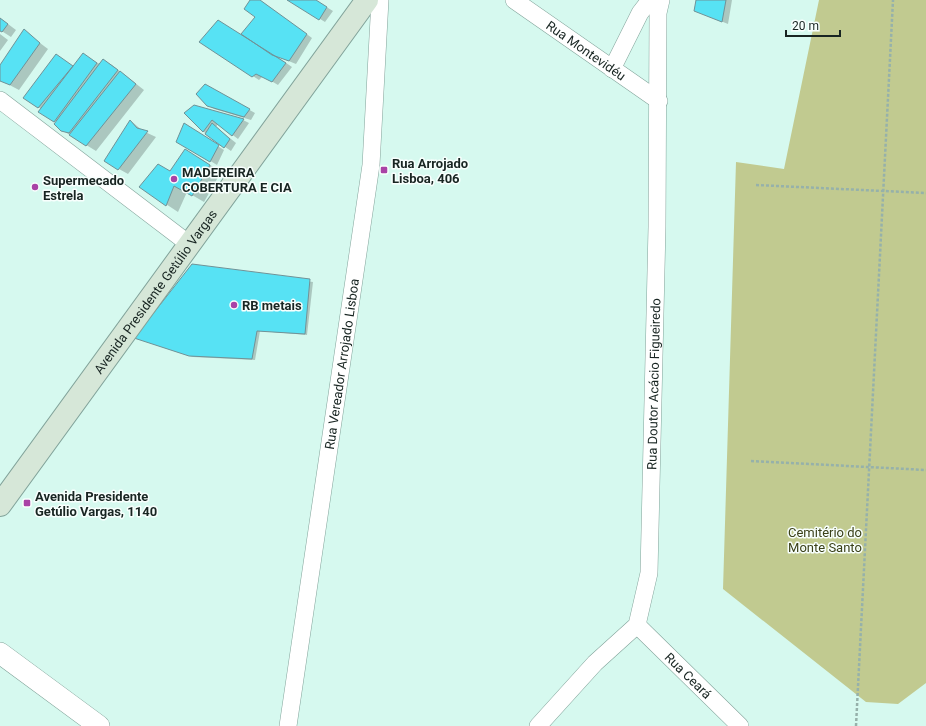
<svg xmlns="http://www.w3.org/2000/svg" width="926" height="726" font-family="Roboto,sans-serif">
  <rect width="100%" height="100%" fill="#d6f9ef"/>
  <path fill="#c1ca90" d="M819,0h107v683l-28,21 -32,-2 -143,-113 13,-427 48,7z"/>
  <path fill="#0003" d="M251,0h9l52,38 -16,26 -20,-8 16,11 -14,18 -15,-9 -4,4 -58,-38 50,1 5,-27z
    M289,0h26l18,11 -8,11z
    M698,0h34l-4,24 -32,-13z
    M0,18l16,12 -5,7 -11,-7z
    M24,31l24,18 -29,41 -19,-10v-13z
    M0,34l8,6 -8,11z
    M92,60l8,4 3,-4 9,5 32,25 -48,61 -34,-21 -5,-8 -18,-11 2,-2 -17,-11 41,-37 9,6z
    M205,85l50,28 -4,7 -37,-11 -6,-4z
    M186,113l57,7 6,3 -11,16 -20,-15 -2,3 20,16 -5,8 -25,-17z
    M131,121l12,10 13,6 -28,37 -9,-5z
    M190,128l34,22 -7,15 -39,-24z
    M198,157l23,15 -17,30 -17,-10 -9,20 -38,-25z
    M192,265l121,17 -6,53 -47,-4 -5,29 -62,-3 -58,-19z"/>
  <path fill="#57e2f4" stroke="#709297" d="M250,0h10l47,34 -18,27 -17,-6 -31,-21 14,-17 -11,-8z
    M287,0h29l11,7 -8,13z
    M696,0h30l-4,22 -28,-11z
    M0,18l8,6 -6,8 -2,-1z
    M218,20l68,43 -14,19 -16,-8 -4,3 -53,-35z
    M24,29l16,14 -30,42 -10,-4v-16z
    M83,53l14,10 -43,59 -16,-10z
    M56,54l17,12 -35,42 -15,-10z
    M103,59l15,11 -49,63 -8,-2 -7,-7z
    M120,71l16,13 -50,62 -17,-11z
    M205,84l45,25 -6,8 -37,-11 -11,-12z
    M194,105l50,14 -12,17 -20,-16 -9,12 -19,-19z
    M130,120l7,8 11,3 -30,39 -14,-9z
    M184,123l35,22 -9,17 -34,-20z
    M212,123l18,16 -6,9 -19,-14z
    M185,149l25,16 -18,31 -18,-10 -8,20 -27,-19 19,-23 12,7z
    M192,264l118,15 -5,55 -48,-3 -5,28 -63,-3 -55,-18z"/>
  <g fill="none" stroke-linecap="round" stroke-linejoin="round">
    <defs>
      <g id="minor">
        <path id="s1" d="M514,0l145,101"/>
        <path d="M612,69l28,-56 10,-13"/>
        <path d="M0,100l189,144"/>
        <path id="s2" d="M637,625l103,101"/>
        <path id="s3" d="M288,726l83,-561 9,-165"/>
        <path id="s4" d="M538,726l57,-63 42,-38 12,-52 8,-346 1,-214 3,-13"/>
      </g>
      <path id="tertiary" d="M0,653l99,73"/>
      <g id="secondary">
        <path id="s5" d="M0,505l367,-505"/>
      </g>
    </defs>
    <use href="#minor" stroke="#82a39a" stroke-width="18"/>
    <use href="#tertiary" stroke="#82a39a" stroke-width="22"/>
    <use href="#secondary" stroke="#82a39a" stroke-width="24"/>
    <path stroke="#96b1aa" stroke-width="2.5" stroke-dasharray="3 2" stroke-linecap="butt" d="M756,185l170,8
      M751,461l175,9
      M856,726l37,-726"/>
    <use href="#minor" stroke="#fff" stroke-width="17"/>
    <use href="#tertiary" stroke="#fff" stroke-width="21"/>
    <use href="#secondary" stroke="#d6e7d8" stroke-width="22"/>
  </g>
  <g fill="#a943a6" stroke="#f8fffd" stroke-width="1.5">
    <rect x="380" y="166" width="8" height="8" rx="2"/>
    <circle cx="174" cy="179" r="4"/>
    <circle cx="35" cy="187" r="4"/>
    <circle cx="234" cy="305" r="4"/>
    <rect x="23" y="499" width="8" height="8" rx="2"/>
  </g>
  <g text-anchor="middle" stroke-width="3" stroke-linejoin="round" paint-order="stroke">
    <g font-size="13" fill="#182522" stroke="#f8fffd">
      <text dy="5" stroke="none"><textPath href="#s1" startOffset="88">Rua Montevidéu</textPath></text>
      <text dy="5" stroke="none"><textPath href="#s5" startOffset="264">Avenida Presidente Getúlio Vargas</textPath></text>
      <text dy="5" stroke="none"><textPath href="#s3" startOffset="366">Rua Vereador Arrojado Lisboa</textPath></text>
      <text dy="5" stroke="none"><textPath href="#s4" startOffset="384">Rua Doutor Acácio Figueiredo</textPath></text>
      <text dy="5" stroke="none"><textPath href="#s2" startOffset="72">Rua Ceará</textPath></text>
    </g>
    <g font-size="13" font-weight="bold" fill="#182522" stroke="#f8fffd" text-anchor="start">
      <text x="392" y="168">Rua Arrojado<tspan x="392" dy="15">Lisboa, 406</tspan></text>
      <text x="182" y="177">MADEREIRA<tspan x="182" dy="15">COBERTURA E CIA</tspan></text>
      <text x="43" y="185">Supermecado<tspan x="43" dy="15">Estrela</tspan></text>
      <text x="242" y="310">RB metais</text>
      <text x="35" y="501">Avenida Presidente<tspan x="35" dy="15">Getúlio Vargas, 1140</tspan></text>
    </g>
    <g font-size="13" fill="#3a4018" stroke="#f8fffd">
      <text x="825" y="537">Cemitério do<tspan x="825" dy="15">Monte Santo</tspan></text>
    </g>
  </g>
  <path d="M786 30v6h54v-6" fill="none" stroke="#182522" stroke-width="2"/>
  <text x="792" y="30" font-size="12" fill="#182522" stroke="#f8fffd" stroke-width="3" paint-order="stroke">20 m</text>
</svg>
